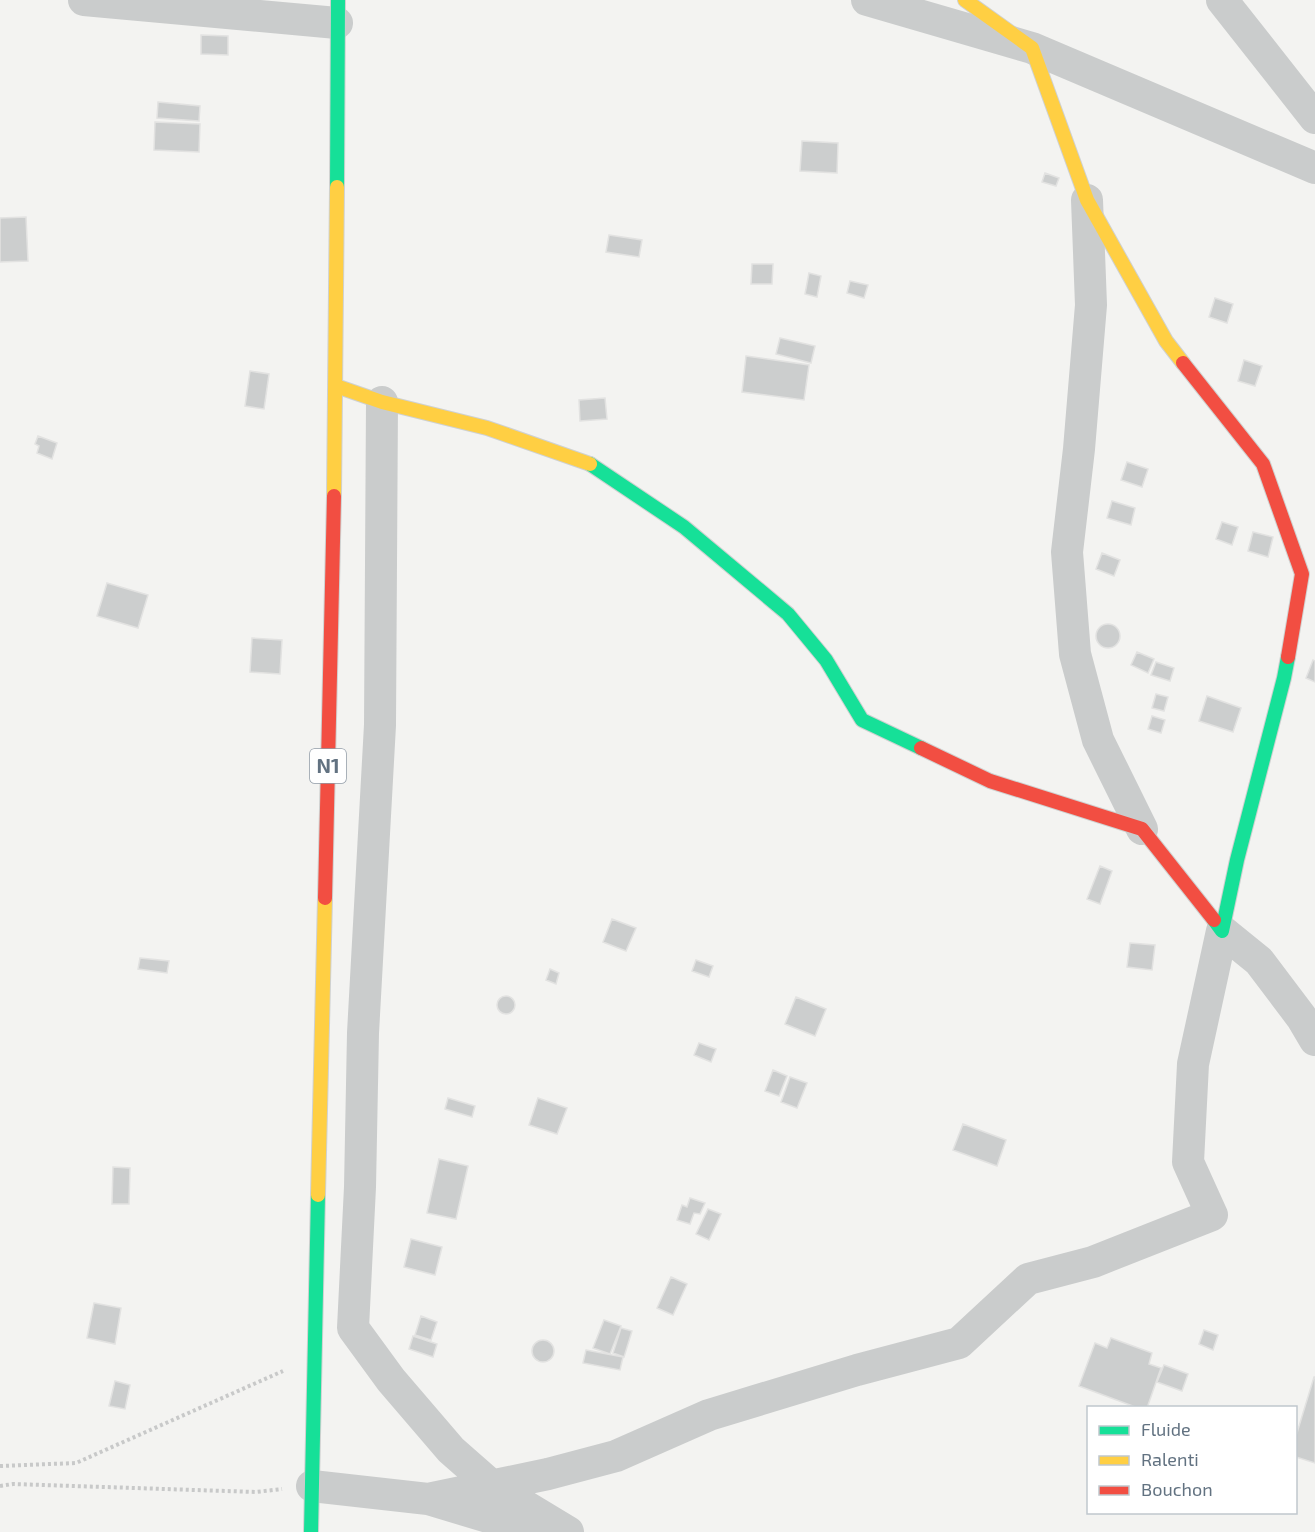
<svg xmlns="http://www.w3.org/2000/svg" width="1315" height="1532" font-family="'Exo 2',sans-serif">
  <rect width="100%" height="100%" fill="#f3f3f1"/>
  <path fill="#cccece" stroke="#e2e2e1" stroke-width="1.5" d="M201,35l27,1v19l-27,-1z
    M158,102l42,4 -1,15 -42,-3z
    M155,122l45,2 -1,28 -45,-2z
    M802,141l36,2 -1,30 -37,-2z
    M1045,173l14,5 -3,8 -14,-4z
    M26,217l2,44 -28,1v-44z
    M609,235l33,5 -3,17 -33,-5z
    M752,264h21l-1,20h-21z
    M809,273l12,3 -4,21 -12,-3z
    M850,281l18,4 -4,13 -17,-5z
    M1215,298l18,6 -6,19 -18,-6z
    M780,338l35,8 -4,17 -35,-9z
    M746,356l63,9 -5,35 -62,-8z
    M1244,360l18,6 -7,20 -17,-5z
    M250,371l19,3 -5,35 -19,-3z
    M605,398l2,21 -27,2 -1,-21z
    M38,436l19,7 -5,16 -15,-6 2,-7 -4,-2z
    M1127,462l21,7 -6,18 -21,-7z
    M1112,501l23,7 -4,17 -24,-7z
    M1222,522l16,5 -6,18 -16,-6z
    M1253,532l20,5 -5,20 -20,-6z
    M1102,553l18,7 -6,16 -18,-7z
    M107,583l41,12 -10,33 -41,-12z
    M1096 636a12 12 0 1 1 24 0a12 12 0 1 1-24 0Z
    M252,638l30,2 -2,34 -30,-2z
    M1137,652l17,7 -6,14 -17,-8z
    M1313,660l2,1v21l-9,-4z
    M1156,662l18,6 -4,13 -19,-6z
    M1156,694l12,3 -4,14 -12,-3z
    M1207,696l34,12 -8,24 -34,-11z
    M1152,716l13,4 -4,13 -13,-4z
    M1100,866l12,5 -12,33 -13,-5z
    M612,919l24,9 -10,23 -23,-9z
    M1130,943l25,2 -3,25 -25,-3z
    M140,958l29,3 -2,12 -29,-4z
    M696,960l17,6 -4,11 -17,-6z
    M550,969l9,4 -3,11 -10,-4z
    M497 1005a9 9 0 1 1 18 0a9 9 0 1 1-18 0Z
    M796,997l30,12 -11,27 -30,-12z
    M699,1043l17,6 -5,13 -17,-7z
    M773,1070l14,6 -8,20 -14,-5z
    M790,1077l17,6 -10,25 -16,-6z
    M448,1098l27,8 -3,11 -27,-8z
    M538,1098l29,10 -10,26 -28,-9z
    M963,1124l43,16 -9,26 -44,-16z
    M439,1159l29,7 -12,53 -29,-6z
    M113,1167l17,1 -1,36h-17z
    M690,1198l15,5 -5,11 -6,-1 -4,11 -13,-4 5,-15 5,2z
    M708,1209l13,5 -12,26 -13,-6z
    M411,1239l31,8 -7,28 -31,-8z
    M671,1277l16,7 -14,31 -16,-7z
    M94,1303l27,5 -6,36 -28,-6z
    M421,1316l16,6 -6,18 -16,-5z
    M604,1320l17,6 -11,28 -17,-6z
    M621,1328l11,3 -8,26 -11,-4z
    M1204,1330l14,5 -5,15 -14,-6z
    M413,1336l24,8 -4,13 -24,-8z
    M1111,1338l41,15 -3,11 12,4 -14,40h-9l-59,-22 16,-43 12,5z
    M532 1351a11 11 0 1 1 22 0a11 11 0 1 1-22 0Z
    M586,1350l37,7 -3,13 -37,-7z
    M1164,1365l24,9 -6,17 -25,-9z
    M1314,1377h1v86l-19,-6v-21z
    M115,1381l15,4 -5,24 -16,-3z"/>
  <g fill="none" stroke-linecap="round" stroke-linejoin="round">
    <defs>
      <path id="fast" d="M337,187l1,-187
        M590,464l94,63 104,87 38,46 36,60 59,28
        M1214,920l8,11 15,-71 47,-182 4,-21
        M311,1532l7,-337"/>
      <path id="slow" d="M965,0l67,48 55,152 79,141 17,22
        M336,386l46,16 105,26 103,36
        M334,496l3,-309
        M318,1195l7,-297"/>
      <path id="jam" d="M1183,363l80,101 39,110 -14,83
        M921,748l69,33 152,48 72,91
        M325,898l9,-402"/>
    </defs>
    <use href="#fast" stroke="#cfd1d0" stroke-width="16"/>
    <use href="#slow" stroke="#cfd1d0" stroke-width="16"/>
    <use href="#jam" stroke="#cfd1d0" stroke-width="16"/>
    <path stroke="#c8c9c9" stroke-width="4" stroke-dasharray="3 3" stroke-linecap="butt" d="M0,1466l76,-3 207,-92
      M0,1486l13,-2 243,8 26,-3"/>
    <path stroke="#cacccc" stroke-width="32" d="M84,0l253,23
      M867,0l165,48 283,120
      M1222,0l93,118
      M1087,200l4,105 -12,144 -12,103 8,102 23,86 44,89
      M382,402l-2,323 -17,308 -3,154 -7,141 38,52 60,70 41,36 76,46
      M312,1486l116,13 110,33
      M428,1499l120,-25 68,-18 93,-41 148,-45 102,-27 69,-64 65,-17 119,-47 -24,-53 5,-98 29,-133 37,30 43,57 13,22"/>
    <use href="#fast" stroke="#16e098" stroke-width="14"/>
    <use href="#slow" stroke="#ffcf43" stroke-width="14"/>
    <use href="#jam" stroke="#f24e42" stroke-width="14"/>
  </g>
  <g text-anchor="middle" stroke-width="6" stroke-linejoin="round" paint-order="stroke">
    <rect fill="#fff" stroke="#919ca7" stroke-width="1.5" x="310" y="749" width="36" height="34" rx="4.5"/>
    <g font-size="20" font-weight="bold" fill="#627281">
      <text x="328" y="773">N1</text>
    </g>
  </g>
  <rect x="1087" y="1406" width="210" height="108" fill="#ffffff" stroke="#c0c7cd" stroke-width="1.5"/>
  <rect x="1099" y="1426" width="30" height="9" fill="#16e098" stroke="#c0c7cd" stroke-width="1.5"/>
  <text x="1141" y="1436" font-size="18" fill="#627281">Fluide</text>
  <rect x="1099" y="1456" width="30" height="9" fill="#ffcf43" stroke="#c0c7cd" stroke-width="1.5"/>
  <text x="1141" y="1466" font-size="18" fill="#627281">Ralenti</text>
  <rect x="1099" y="1486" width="30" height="9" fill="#f24e42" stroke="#c0c7cd" stroke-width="1.5"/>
  <text x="1141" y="1496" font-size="18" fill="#627281">Bouchon</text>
</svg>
